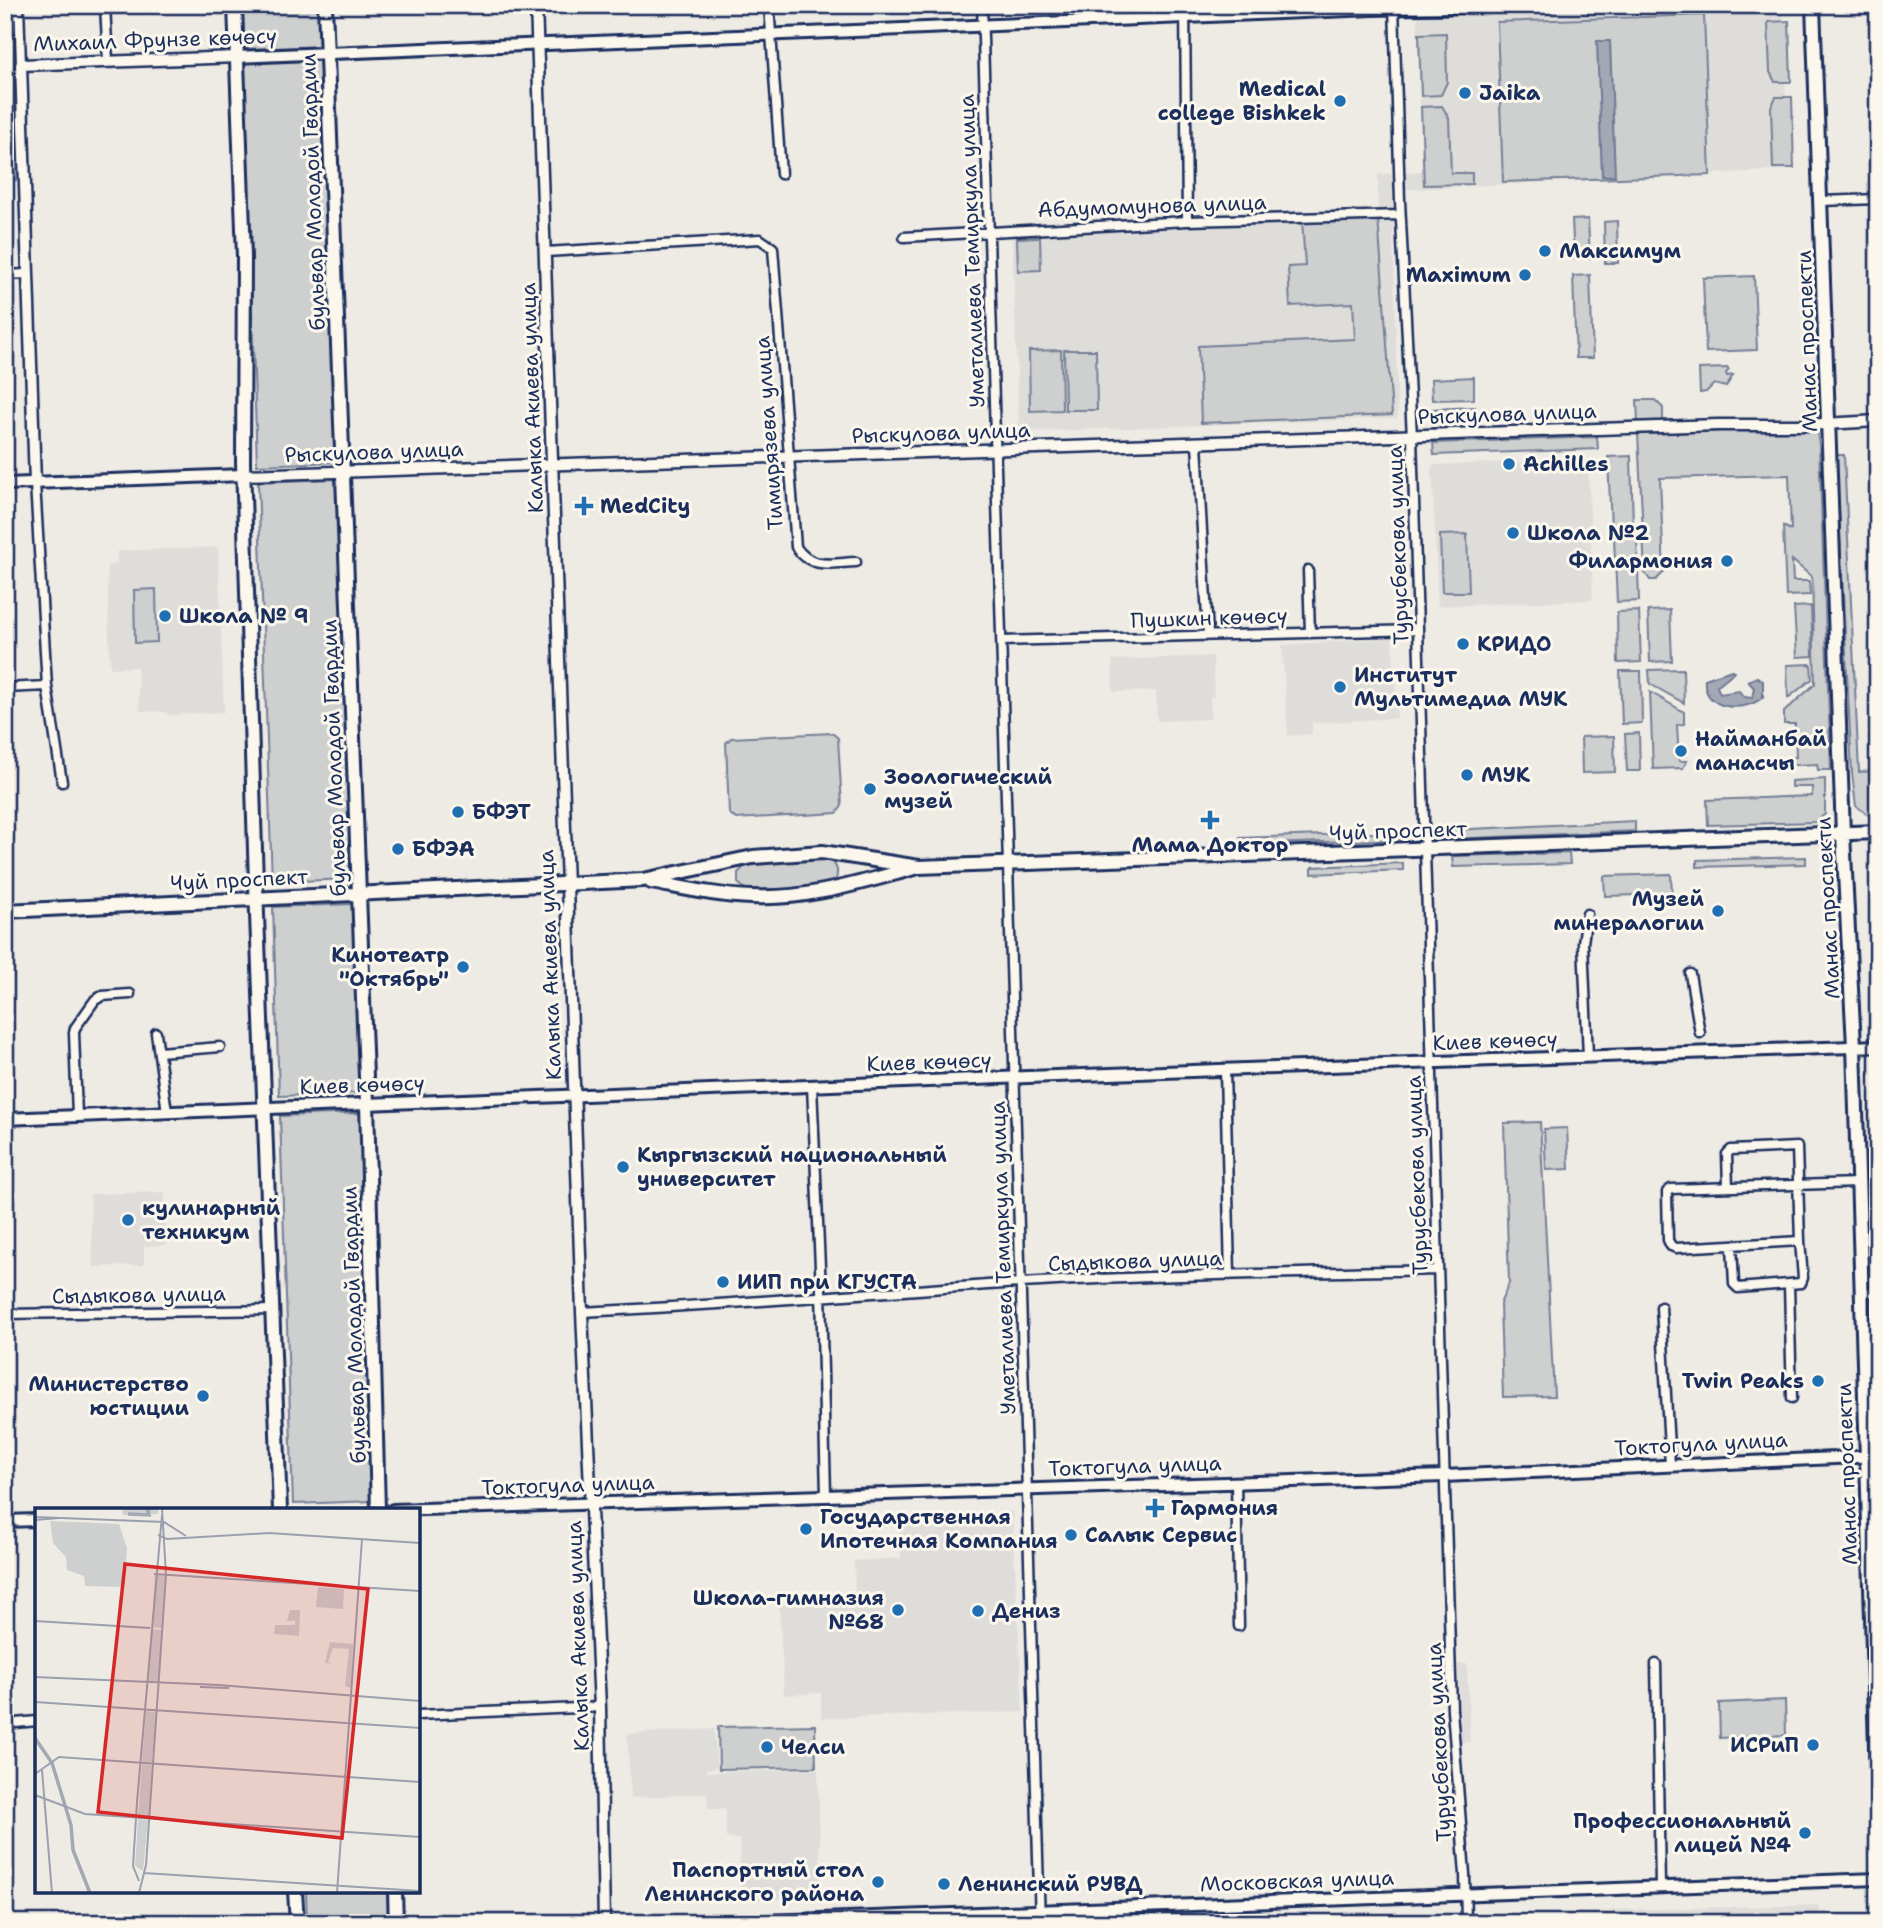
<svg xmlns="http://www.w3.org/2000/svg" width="1883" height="1928" font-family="'Shantell Sans',sans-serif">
  <rect width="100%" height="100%" fill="#eeebe4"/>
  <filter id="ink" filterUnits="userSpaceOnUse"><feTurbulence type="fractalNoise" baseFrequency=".0143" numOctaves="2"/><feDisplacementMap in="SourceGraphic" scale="14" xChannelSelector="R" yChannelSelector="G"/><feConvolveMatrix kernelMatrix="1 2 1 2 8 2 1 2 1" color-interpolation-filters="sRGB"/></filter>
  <g filter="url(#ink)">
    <path fill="#deddda" d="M1417,5h366l5,165 -396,20 6,228 -379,14 -7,-199 366,-16v-43l44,-3z
      M1588,460l5,140 -155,6 -6,-141z
      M218,547l6,165 -55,3 -3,-3 -26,-1 -3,-44 -27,1 -3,-103 10,-1v-13z
      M1392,638l5,80 -85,5v11l-24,2 -6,-91z
      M1213,656l1,41h-4l1,22 -54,2 -1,-30 -43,1 -1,-32z
      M165,1192l1,53 -22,1v19l-51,2 -3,-73z
      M1012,1511l11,201 -202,6v-25l-37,2 -5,-91 76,-4 -1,-39 47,-3 -2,-41z
      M1458,1664h9l3,78 -9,1z
      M714,1729l3,39 -11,1 1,6v-3l111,-3 3,128 -79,3 -3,-61 -13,-1v-29h-18l-1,-16 -76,5 -4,-64z
      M1818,1905l1,18h-207v-13z"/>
    <path fill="#cecfcf" stroke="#747f96" stroke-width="2" d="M5,5h5l6,175 -11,1z
      M242,5h80l2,41 -81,3z
      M1704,15l6,160 -207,7 -6,-160z
      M1789,21l2,61h-16l-5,-10 -2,-50z
      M1446,33l1,49 -6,13 -20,1 -2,-62z
      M324,59l14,403 -81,3 -13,-403z
      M1776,97h16l2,71h-21l-2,-61z
      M1442,106l7,12 2,55h21v11l-48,1 -3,-78z
      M1378,217l14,198 -191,8 -3,-77 157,-7 -2,-36 -63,3 -2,-39 17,-1 -3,-47z
      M1588,219l2,39 -16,1 -2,-39z
      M1617,221l1,42h-13l-1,-41z
      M1040,237l1,33 -23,1 -1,-33z
      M1590,275l3,83h-17l-3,-82z
      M1754,276l3,74 -51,2 -3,-74z
      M1061,350l1,60 -32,1 -1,-60z
      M1064,350h32l1,60h-32z
      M1727,368l2,2 -3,3 1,3 6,-1 -7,12 -12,-3 -8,8 -6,1 -1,-24z
      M1474,377v22l-42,1 -1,-21z
      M1637,400h18l8,8v14l-25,1z
      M1475,407l1,22 -43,2 -1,-22z
      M1806,428l11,3 2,14 12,325h-13l-1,-6 -22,1 -9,-7 10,-1 -1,-33h-11v-12l31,-28 -3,-107 -20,-17 1,21h16l1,14 -24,1 -3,-70 8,4 -2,-55 -129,3 4,94 -8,8h-6l-5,-7 -7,-139z
      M1597,437l1,12 -164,6 -1,-12z
      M1836,455h8l15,317 17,-1 2,51 -22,-16 -4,-33z
      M1631,456l2,71 -22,1 -3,-71z
      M338,479l14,400 -80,3 -14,-400z
      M1467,534l2,58h-27l-2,-57z
      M1637,537l2,64 -22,1 -3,-64z
      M156,589l1,53 -22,1 -1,-53z
      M1811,606l2,50 -16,1 -3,-50z
      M1670,610l2,51 -22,1 -2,-51z
      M1639,611l2,51 -23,1 -1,-51z
      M1811,664l1,15 -24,19 -1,-33z
      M1683,669l1,34 -34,-19 -1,-14z
      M1620,671h21l1,52 -20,1z
      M1650,692l34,20v12l-7,1 2,36h8l-4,7 -30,1z
      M832,733l6,5 4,68 -5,7 -101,6 -7,-6 -3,-70 5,-5z
      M1639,733l1,38h-13l-2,-37z
      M1614,736l1,36 -33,1 -1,-36z
      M1825,779v35l-9,8 -108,3 -1,-25 105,-4v-9h-21v-6z
      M1635,821v10l-186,8v-9z
      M1403,832v7l-163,6v-7z
      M1569,853l1,11 -117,3 -1,-11z
      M1806,857v7l-109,3v-7z
      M826,858c10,4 14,13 9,23l-12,6 -74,5 -11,-9v-10l11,-11z
      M1403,863v7l-91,4v-7z
      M1671,874l1,20 -67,2 -1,-20z
      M353,904l6,189 -80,3 -6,-189z
      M360,1113l13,388 -80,3 -13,-388z
      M1540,1122l14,274 -51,1 -3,-93 9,-21 -5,-160z
      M1567,1128l2,41 -23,1 -2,-41z
      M1785,1700l1,35 -66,3 -1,-35z
      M815,1725l1,42 -97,2 -1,-42z
      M306,1891h81l1,31 -81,1z"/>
    <path fill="#a3a8b4" stroke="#6d7892" stroke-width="2" d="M1597,41h13l5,135h-13z
      M1732,670l2,2 -17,14 3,8 19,-3 5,6 8,1 2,-10 -6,-7 9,-4 6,4v16c-18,16 -61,14 -58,-18z"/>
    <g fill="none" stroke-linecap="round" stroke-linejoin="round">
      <defs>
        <path id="minor" d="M19,5l2,60
          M105,5l3,56
          M769,5l12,169
          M982,5l58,1918
          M1185,5l2,216
          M1394,5l6,196 12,236 40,1273 13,164 1,49
          M1821,201l57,-2
          M904,237l283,-16 213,-6
          M546,252l214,-13 13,9 23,299c15,23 36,16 60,15
          M5,275l22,-1
          M1197,444l11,191
          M35,483l12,203 15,96
          M1308,570l2,63
          M1002,641l416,-11
          M5,688l42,-2
          M1587,914l-4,29 5,113
          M1690,974l10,59
          M156,1033l11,79
          M159,1052l61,-5
          M1225,1070l5,205
          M812,1086l9,204 5,205
          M77,1116l-3,-83 1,-5 20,-28 7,-4 28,-2
          M1728,1187l-1,-33 4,-4 66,-3 3,94
          M1732,1245l2,39 4,4 63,-5 2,-5 -3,-37 -124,7 -5,-2 -3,-6 -1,-48 4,-3 187,-6
          M1789,1285l3,113
          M1861,1293l17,-1
          M1661,1307l9,158
          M582,1312c146,-7 292,-20 438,-29 139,-8 279,-10 418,-13
          M5,1314l268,-4
          M1236,1482l3,144
          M1656,1664l4,222
          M418,1715l182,-8
          M5,1724l32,-3"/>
        <path id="tertiary" d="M536,5l46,1307 18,395 4,216
          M243,475l1475,-50h88l72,-4
          M35,483l-14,-418 216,-8"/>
        <path id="secondary" d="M237,57l1136,-48 176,-4
          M5,484l238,-9
          M5,1119l995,-41 878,-32
          M393,1510l1051,-34 434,-20
          M5,1521l32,-1
          M717,1923l1161,-44"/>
        <path id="primary" d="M235,5l9,252 -1,205 14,453 23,595
          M325,5l42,1098 11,407
          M1813,5l30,829 11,212 24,763
          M651,882c33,6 67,14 101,15 55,3 110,-15 163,-29
          M5,911l638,-31 110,-23 69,-5 97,15 959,-35
          M295,1891l2,32
          M395,1891l1,32"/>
      </defs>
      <use href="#minor" stroke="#1b2f5e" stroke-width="13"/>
      <use href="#tertiary" stroke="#1b2f5e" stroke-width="15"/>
      <use href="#secondary" stroke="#1b2f5e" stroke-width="16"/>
      <use href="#primary" stroke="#1b2f5e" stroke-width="18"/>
      <use href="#minor" stroke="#fbf7ec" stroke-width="8"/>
      <use href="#tertiary" stroke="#fbf7ec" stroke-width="10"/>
      <use href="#secondary" stroke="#fbf7ec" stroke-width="10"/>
      <use href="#primary" stroke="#fbf7ec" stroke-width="12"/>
    </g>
  </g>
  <g fill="#1f6fb2" stroke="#fbf7ec" stroke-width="2.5">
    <circle cx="1465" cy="93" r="7"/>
    <circle cx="1340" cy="101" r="7"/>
    <circle cx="1545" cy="251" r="7"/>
    <circle cx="1525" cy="275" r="7"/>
    <circle cx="1509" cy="464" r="7"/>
    <path d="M580.5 495.5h7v7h7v7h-7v7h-7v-7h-7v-7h7z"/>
    <circle cx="1513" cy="533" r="7"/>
    <circle cx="1727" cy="561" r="7"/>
    <circle cx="165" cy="616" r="7"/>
    <circle cx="1463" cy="644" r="7"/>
    <circle cx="1340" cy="687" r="7"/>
    <circle cx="1681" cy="751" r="7"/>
    <circle cx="1467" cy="775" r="7"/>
    <circle cx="870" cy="789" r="7"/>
    <circle cx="458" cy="812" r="7"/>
    <path d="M1206.5 809.5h7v7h7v7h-7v7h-7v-7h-7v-7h7z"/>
    <circle cx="398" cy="849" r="7"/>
    <circle cx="1718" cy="911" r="7"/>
    <circle cx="463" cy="967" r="7"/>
    <circle cx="623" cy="1167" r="7"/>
    <circle cx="128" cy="1220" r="7"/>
    <circle cx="723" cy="1282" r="7"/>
    <circle cx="1818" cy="1381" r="7"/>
    <circle cx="203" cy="1396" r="7"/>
    <path d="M1151.5 1497.5h7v7h7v7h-7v7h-7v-7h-7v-7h7z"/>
    <circle cx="806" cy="1529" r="7"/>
    <circle cx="1071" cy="1535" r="7"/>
    <circle cx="898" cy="1610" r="7"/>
    <circle cx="978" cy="1611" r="7"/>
    <circle cx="1813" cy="1745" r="7"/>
    <circle cx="767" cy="1747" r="7"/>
    <circle cx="1805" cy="1833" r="7"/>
    <circle cx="878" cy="1882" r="7"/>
    <circle cx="944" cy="1884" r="7"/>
  </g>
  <g text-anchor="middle" stroke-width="6" stroke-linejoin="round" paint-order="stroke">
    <g font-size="21" fill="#1b2f5e" stroke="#fbf7ec">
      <text transform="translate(155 40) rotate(-2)" y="7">Михаил Фрунзе көчөсү</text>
      <text transform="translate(313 192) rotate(-92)" y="7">бульвар Молодой Гвардии</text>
      <text transform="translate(1152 206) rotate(-2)" y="7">Абдумомунова улица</text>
      <text transform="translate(972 251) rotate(-92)" y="7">Уметалиева Темиркула улица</text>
      <text transform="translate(1807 341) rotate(-92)" y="7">Манас проспекти</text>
      <text transform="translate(532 398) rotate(-92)" y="7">Калыка Акиева улица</text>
      <text transform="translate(1507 414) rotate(-2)" y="7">Рыскулова улица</text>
      <text transform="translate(769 433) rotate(-94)" y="7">Тимирязева улица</text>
      <text transform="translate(941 433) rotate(-2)" y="7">Рыскулова улица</text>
      <text transform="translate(374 452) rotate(-2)" y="7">Рыскулова улица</text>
      <text transform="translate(1398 545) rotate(-92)" y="7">Турусбекова улица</text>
      <text transform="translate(1209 618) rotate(-2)" y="7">Пушкин көчөсү</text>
      <text transform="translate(334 758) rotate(-92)" y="7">бульвар Молодой Гвардии</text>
      <text transform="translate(1398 831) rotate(-2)" y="7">Чуй проспект</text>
      <text transform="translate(239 880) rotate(-3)" y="7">Чуй проспект</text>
      <text transform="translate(1828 908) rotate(-93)" y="7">Манас проспекти</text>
      <text transform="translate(550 965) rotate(-92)" y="7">Калыка Акиева улица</text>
      <text transform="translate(1495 1041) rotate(-2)" y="7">Киев көчөсү</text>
      <text transform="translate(929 1062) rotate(-2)" y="7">Киев көчөсү</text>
      <text transform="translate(362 1085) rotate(-2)" y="7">Киев көчөсү</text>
      <text transform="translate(1417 1175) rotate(-92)" y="7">Турусбекова улица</text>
      <text transform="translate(1003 1258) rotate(-92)" y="7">Уметалиева Темиркула улица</text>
      <text transform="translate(1135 1261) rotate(-2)" y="7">Сыдыкова улица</text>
      <text transform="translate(139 1295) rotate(-1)" y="7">Сыдыкова улица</text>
      <text transform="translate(354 1325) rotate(-92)" y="7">бульвар Молодой Гвардии</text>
      <text transform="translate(1701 1444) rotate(-3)" y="7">Токтогула улица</text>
      <text transform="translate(1135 1466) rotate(-2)" y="7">Токтогула улица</text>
      <text transform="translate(1847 1474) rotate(-92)" y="7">Манас проспекти</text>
      <text transform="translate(568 1485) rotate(-2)" y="7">Токтогула улица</text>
      <text transform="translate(578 1636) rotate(-92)" y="7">Калыка Акиева улица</text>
      <text transform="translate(1439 1742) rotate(-93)" y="7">Турусбекова улица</text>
      <text transform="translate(1297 1881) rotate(-2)" y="7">Московская улица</text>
    </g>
    <g font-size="21" font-weight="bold" fill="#1b2f5e" stroke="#fbf7ec" text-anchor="start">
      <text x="1326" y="96" text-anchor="end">Medical<tspan x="1326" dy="24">college Bishkek</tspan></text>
      <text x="1479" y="100">Jaika</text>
      <text x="1559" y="258">Максимум</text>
      <text x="1511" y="282" text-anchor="end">Maximum</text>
      <text x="1523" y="471">Achilles</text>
      <text x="600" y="513">MedCity</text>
      <text x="1527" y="540">Школа №2</text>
      <text x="1713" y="568" text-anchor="end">Филармония</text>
      <text x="179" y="623">Школа № 9</text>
      <text x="1477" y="651">КРИДО</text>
      <text x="1354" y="682">Институт<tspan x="1354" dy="24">Мультимедиа МУК</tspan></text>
      <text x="1695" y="746">Найманбай<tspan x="1695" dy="24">манасчы</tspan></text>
      <text x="1481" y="782">МУК</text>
      <text x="884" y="784">Зоологический<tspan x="884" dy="24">музей</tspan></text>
      <text x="472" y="819">БФЭТ</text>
      <text x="1210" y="852" text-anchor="middle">Мама Доктор</text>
      <text x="412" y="856">БФЭА</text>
      <text x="1704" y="906" text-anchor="end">Музей<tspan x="1704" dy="24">минералогии</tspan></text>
      <text x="449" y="962" text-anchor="end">Кинотеатр<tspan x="449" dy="24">"Октябрь"</tspan></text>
      <text x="637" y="1162">Кыргызский национальный<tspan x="637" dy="24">университет</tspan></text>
      <text x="142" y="1215">кулинарный<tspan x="142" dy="24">техникум</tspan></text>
      <text x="737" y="1289">ИИП при КГУСТА</text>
      <text x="1804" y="1388" text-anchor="end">Twin Peaks</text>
      <text x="189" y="1391" text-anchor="end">Министерство<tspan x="189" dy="24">юстиции</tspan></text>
      <text x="1171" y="1515">Гармония</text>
      <text x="820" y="1524">Государственная<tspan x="820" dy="24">Ипотечная Компания</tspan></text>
      <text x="1085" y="1542">Салык Сервис</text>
      <text x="884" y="1605" text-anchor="end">Школа-гимназия<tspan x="884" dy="24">№68</tspan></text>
      <text x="992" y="1618">Дениз</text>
      <text x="1799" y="1752" text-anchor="end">ИСРиП</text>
      <text x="781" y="1754">Челси</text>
      <text x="1791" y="1828" text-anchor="end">Профессиональный<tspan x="1791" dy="24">лицей №4</tspan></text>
      <text x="864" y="1877" text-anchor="end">Паспортный стол<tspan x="864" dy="24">Ленинского района</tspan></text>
      <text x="958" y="1891">Ленинский РУВД</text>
    </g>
  </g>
  <g transform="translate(35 1508)">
    <rect width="385" height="385" fill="#eeebe4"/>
    <path d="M87,0h36v6l-35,1zM15,13l69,3 8,24 -3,39 -39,-1 -1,-10 -17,-6 -1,-13 -13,-14zM120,67l11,1 -4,52 -10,-1zM283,79l26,2 -1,20 -27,-2zM255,102h10l-1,26 -25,-2 1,-9h20v-4h-8zM116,121l11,1 -4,52 -10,-1zM295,134l23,2 -2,44 -6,-2 4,-37 -16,-1 -5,14 4,2 -7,-1zM111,203l10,1 -4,50h-10zM107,256l10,1 -3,52 -11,-1zM103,311l10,1 -5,51 -8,-5z" fill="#cecfcf"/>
    <path fill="none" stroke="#a3a8b4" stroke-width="3.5" d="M93,6l21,1 -2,-7M0,230l17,25 19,62 2,25 17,43"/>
    <path fill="none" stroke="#9aa0ae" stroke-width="2" d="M0,9l129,5 22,14M0,12l24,-2M123,27l9,4 102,-6 151,10M119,66l266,17M0,113l115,7M0,169l184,8 201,16M165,179l29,1M0,194l385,26M7,262l10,123M0,266l24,-17 361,25M0,287l50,19 335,23M109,365l276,18M104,373l-6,-15 4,-64 25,-287M104,385l7,-28 20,-290 -4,-67M302,385l25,-354"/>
    <path fill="#d62828" fill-opacity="0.15" stroke="#d62828" stroke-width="3.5" d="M90,56l243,25 -26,249 -244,-26z"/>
    <rect width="385" height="385" fill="none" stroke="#1b2f5e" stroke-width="3.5"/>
  </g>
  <rect width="1883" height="1928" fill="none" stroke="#fbf7ec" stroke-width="28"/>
  <rect x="14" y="14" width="1855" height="1900" fill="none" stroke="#1b2f5e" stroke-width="2.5" filter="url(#ink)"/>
</svg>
